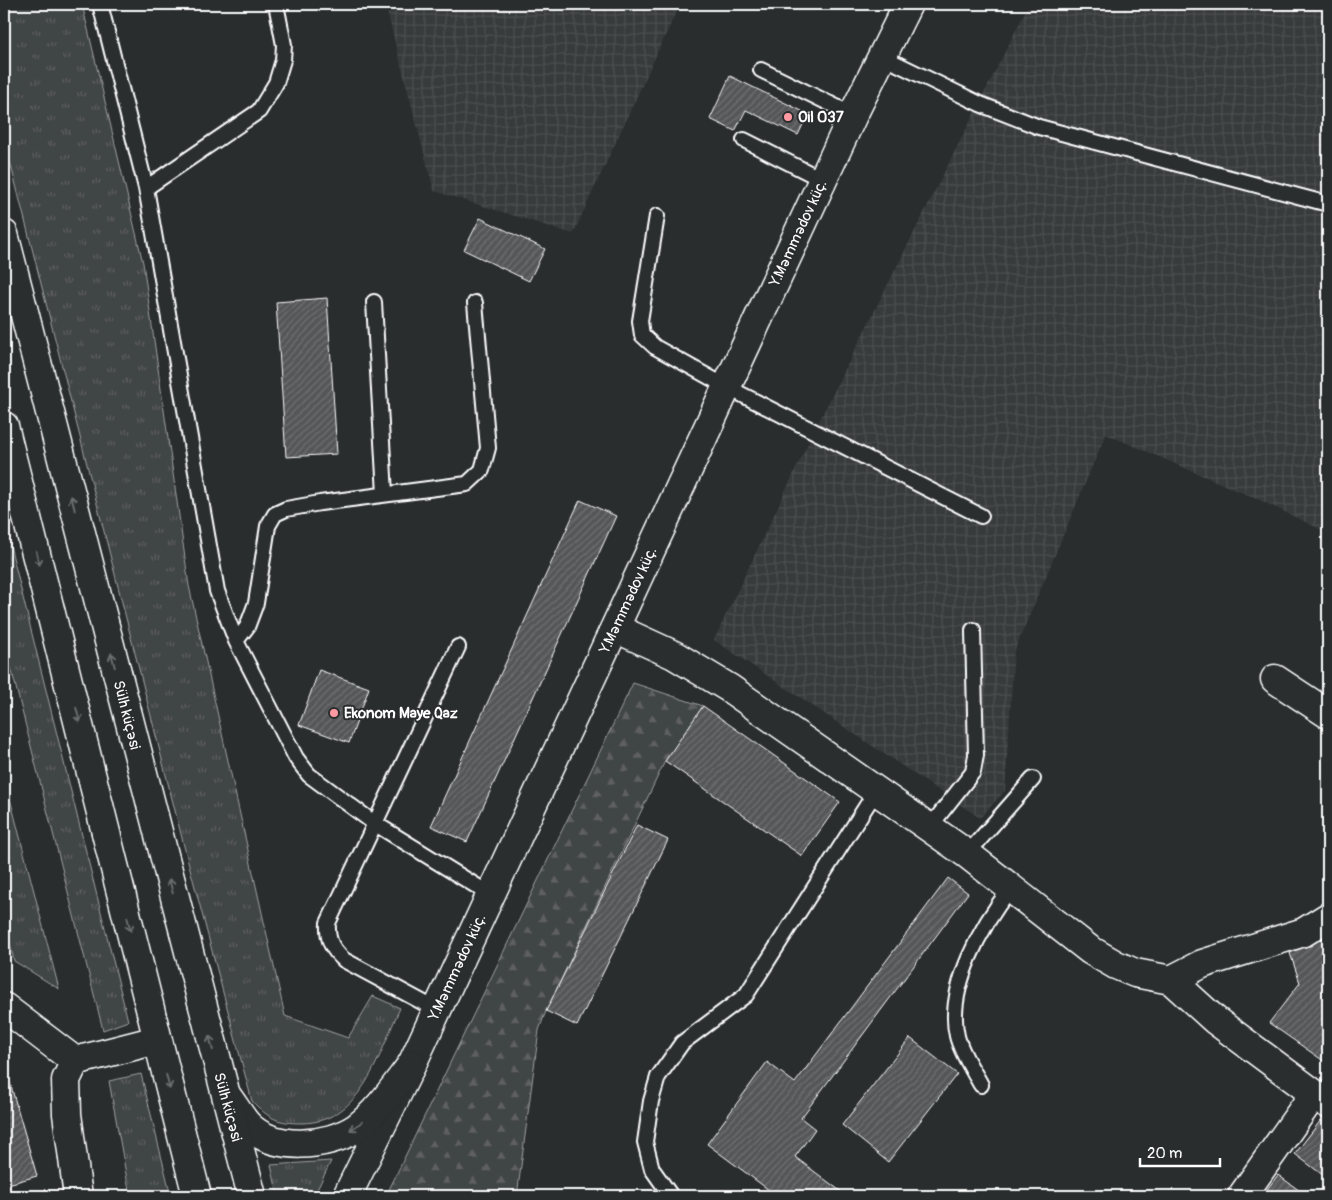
<svg xmlns="http://www.w3.org/2000/svg" width="1332" height="1200" font-family="Pangolin,sans-serif">
  <defs>
    <pattern id="industrial-grid" width="8" height="8" patternUnits="userSpaceOnUse" patternTransform="scale(1.25)"><rect width="8" height="8" fill="#373a3b"/><path d="M0 4h8M4 0v8" fill="none" stroke="#4b4e4f"/></pattern>
    <pattern id="grass-tufts" width="24" height="20" patternUnits="userSpaceOnUse" patternTransform="scale(1.25)"><rect width="24" height="20" fill="#414445"/><path d="M3 7l-1-3M5 7V3M7 7l1-3M15 17l-1-3M17 17v-4M19 17l1-3" fill="none" stroke="#5e6061"/></pattern>
    <pattern id="forest-firs" width="22" height="20" patternUnits="userSpaceOnUse" patternTransform="scale(1.25)"><rect width="22" height="20" fill="#414445"/><path d="M5 1l3.5 6h-7zM16 11l3.5 6h-7z" fill="#5e6061"/></pattern>
    <pattern id="building-hatch" width="6" height="6" patternUnits="userSpaceOnUse" patternTransform="scale(1.25)"><rect width="6" height="6" fill="#555758"/><path d="M-1 1l2-2M0 6l6-6M5 7l2-2" fill="none" stroke="#6e7071"/></pattern>
  </defs>
  <rect width="100%" height="100%" fill="#2a2d2e"/>
  <filter id="ink" filterUnits="userSpaceOnUse"><feTurbulence type="fractalNoise" baseFrequency=".02" numOctaves="2"/><feDisplacementMap in="SourceGraphic" scale="10" xChannelSelector="R" yChannelSelector="G"/><feConvolveMatrix kernelMatrix="1 2 1 2 8 2 1 2 1" color-interpolation-filters="sRGB"/></filter>
  <g filter="url(#ink)">
    <path fill="url(#industrial-grid)" d="M385,4h295l-107,230 -139,-43z
      M1029,4h299v529l-62,-30 -160,-69 -92,218 -9,139 -25,27 -266,-178 100,-209z"/>
    <path fill="url(#grass-tufts)" stroke="#a0a2a2" d="M4,4h78l61,259 46,323 96,430 63,22 25,-42 27,12c-21,45 -37,114 -98,115 -24,0 -33,-4 -50,-22l-69,-259 -179,-704z
      M4,521l124,500 -25,9 -99,-390z
      M4,775l55,214 -45,-28 -10,-44z
      M141,1074l30,122h-41l-21,-115z
      M331,1161l-17,35h-36l-7,-31z"/>
    <path fill="url(#forest-firs)" stroke="#a0a2a2" d="M633,683l70,23 -38,55 -119,250 -7,19 -22,166h-131z"/>
    <path fill="url(#building-hatch)" stroke="#fff" d="M730,76l78,38 -10,21 -52,-25 -11,21 -25,-12z
      M480,218l65,31 -16,32 -65,-31z
      M327,298l10,156 -51,3 -10,-155z
      M580,500l36,16 -149,326 -36,-16z
      M319,670l50,18 -20,55 -50,-18z
      M703,706l137,96 -38,54 -137,-95z
      M637,825l31,15 -91,186 -31,-15z
      M948,878l20,15 -167,225 14,11 -20,28 52,39h-70l-70,-52 60,-82 28,21z
      M1328,936v128l-59,-41 31,-40 -10,-30z
      M910,1038l47,36 -69,88 -46,-37z
      M4,1062l33,114 -29,8 4,12h-8z
      M1321,1120l7,6v53l-33,-25z
      M1278,1175l29,21h-45z"/>
    <g fill="none" stroke-linecap="round" stroke-linejoin="round">
      <defs>
        <path id="service" d="M100,4l46,184 71,403 19,50 60,117 13,17 65,48 117,72
          M883,57l97,47 59,23 289,77
          M761,70l92,45
          M744,140l79,40
          M146,188l113,-77 17,-28 7,-23 1,-15 -8,-41
          M657,216l-17,105 2,14 13,12 72,40 254,129
          M374,302l11,192
          M236,641l11,-14 9,-24 12,-77 7,-12 11,-5 34,-6 147,-19 15,-14 6,-22 -13,-145
          M929,828l44,-56 3,-17 -3,-125
          M967,854l66,-75
          M437,1010l-93,-50c-12,-11 -17,-20 -16,-37l130,-276
          M981,1085c-8,-15 -20,-32 -24,-49 -11,-47 25,-112 54,-148
          M671,1196l-19,-27 -7,-27 6,-41 7,-24 24,-34 64,-48 130,-204"/>
        <path id="minor" d="M615,628l59,27 55,33 238,166 123,96 26,15 19,8 36,7 44,40 113,84
          M1275,679l53,35
          M1171,980l31,-16 102,-32 24,-15
          M4,1007l71,54
          M78,1196l-11,-82 -1,-34 9,-19 82,-21
          M347,1196l65,-132 441,-949 55,-111
          M1242,1196l72,-102"/>
        <path id="tertiary" d="M227,1096c7,9 13,20 20,28 26,28 80,23 109,4 23,-17 39,-42 56,-64"/>
        <path id="trunk" d="M4,234l248,962
          M4,426l193,770"/>
      </defs>
      <use href="#service" stroke="#fff" stroke-width="18"/>
      <use href="#minor" stroke="#fff" stroke-width="31"/>
      <use href="#tertiary" stroke="#fff" stroke-width="31"/>
      <use href="#trunk" stroke="#fff" stroke-width="31"/>
      <use href="#service" stroke="#2a2d2e" stroke-width="14"/>
      <use href="#minor" stroke="#2a2d2e" stroke-width="28"/>
      <use href="#tertiary" stroke="#2a2d2e" stroke-width="28"/>
      <use href="#trunk" stroke="#2a2d2e" stroke-width="28"/>
    </g>
    <defs><path id="oneway-shaft" d="M-6 0H5M1.5-3L5.5 0L1.5 3" fill="none" stroke-width="1.6" stroke-linecap="round" stroke-linejoin="round" transform="scale(1.25)"/></defs>
    <g stroke="#6a6c6d">
      <use href="#oneway-shaft" transform="translate(73 503) rotate(-104)"/>
      <use href="#oneway-shaft" transform="translate(38 558) rotate(76)"/>
      <use href="#oneway-shaft" transform="translate(113 660) rotate(-104)"/>
      <use href="#oneway-shaft" transform="translate(78 715) rotate(76)"/>
      <use href="#oneway-shaft" transform="translate(171 886) rotate(-104)"/>
      <use href="#oneway-shaft" transform="translate(129 924) rotate(76)"/>
      <use href="#oneway-shaft" transform="translate(211 1043) rotate(-104)"/>
      <use href="#oneway-shaft" transform="translate(168 1082) rotate(76)"/>
      <use href="#oneway-shaft" transform="translate(356 1126) rotate(145)"/>
    </g>
  </g>
  <g fill="#ff9aa2" stroke="#2a2d2e" stroke-width="2">
    <circle cx="788" cy="117" r="5"/>
    <circle cx="334" cy="713" r="5"/>
  </g>
  <g text-anchor="middle" stroke-width="4" stroke-linejoin="round" paint-order="stroke">
    <g font-size="15" font-weight="bold" fill="#fff" stroke="#2a2d2e" text-anchor="start">
      <text x="798" y="122">Oil 037</text>
      <text x="344" y="718">Ekonom Maye Qaz</text>
    </g>
    <g font-size="15" fill="#fff" stroke="#2a2d2e">
      <text transform="translate(798 233) rotate(-65)" y="5">Y.Məmmədov küç.</text>
      <text transform="translate(628 600) rotate(-65)" y="5">Y.Məmmədov küç.</text>
      <text transform="translate(127 715) rotate(76)" y="5">Sülh küçəsi</text>
      <text transform="translate(457 967) rotate(-65)" y="5">Y.Məmmədov küç.</text>
      <text transform="translate(228 1107) rotate(75)" y="5">Sülh küçəsi</text>
    </g>
  </g>
  <rect width="1332" height="1200" fill="none" stroke="#2a2d2e" stroke-width="20"/>
  <rect x="10" y="10" width="1312" height="1180" fill="none" stroke="#fff" stroke-width="2" filter="url(#ink)"/>
  <path d="M1140 1158v8h80v-8" fill="none" stroke="#ffffff" stroke-width="2.5"/>
  <text x="1147" y="1158" font-size="15" fill="#ffffff" stroke="#2a2d2e" stroke-width="4" paint-order="stroke">20 m</text>
</svg>
